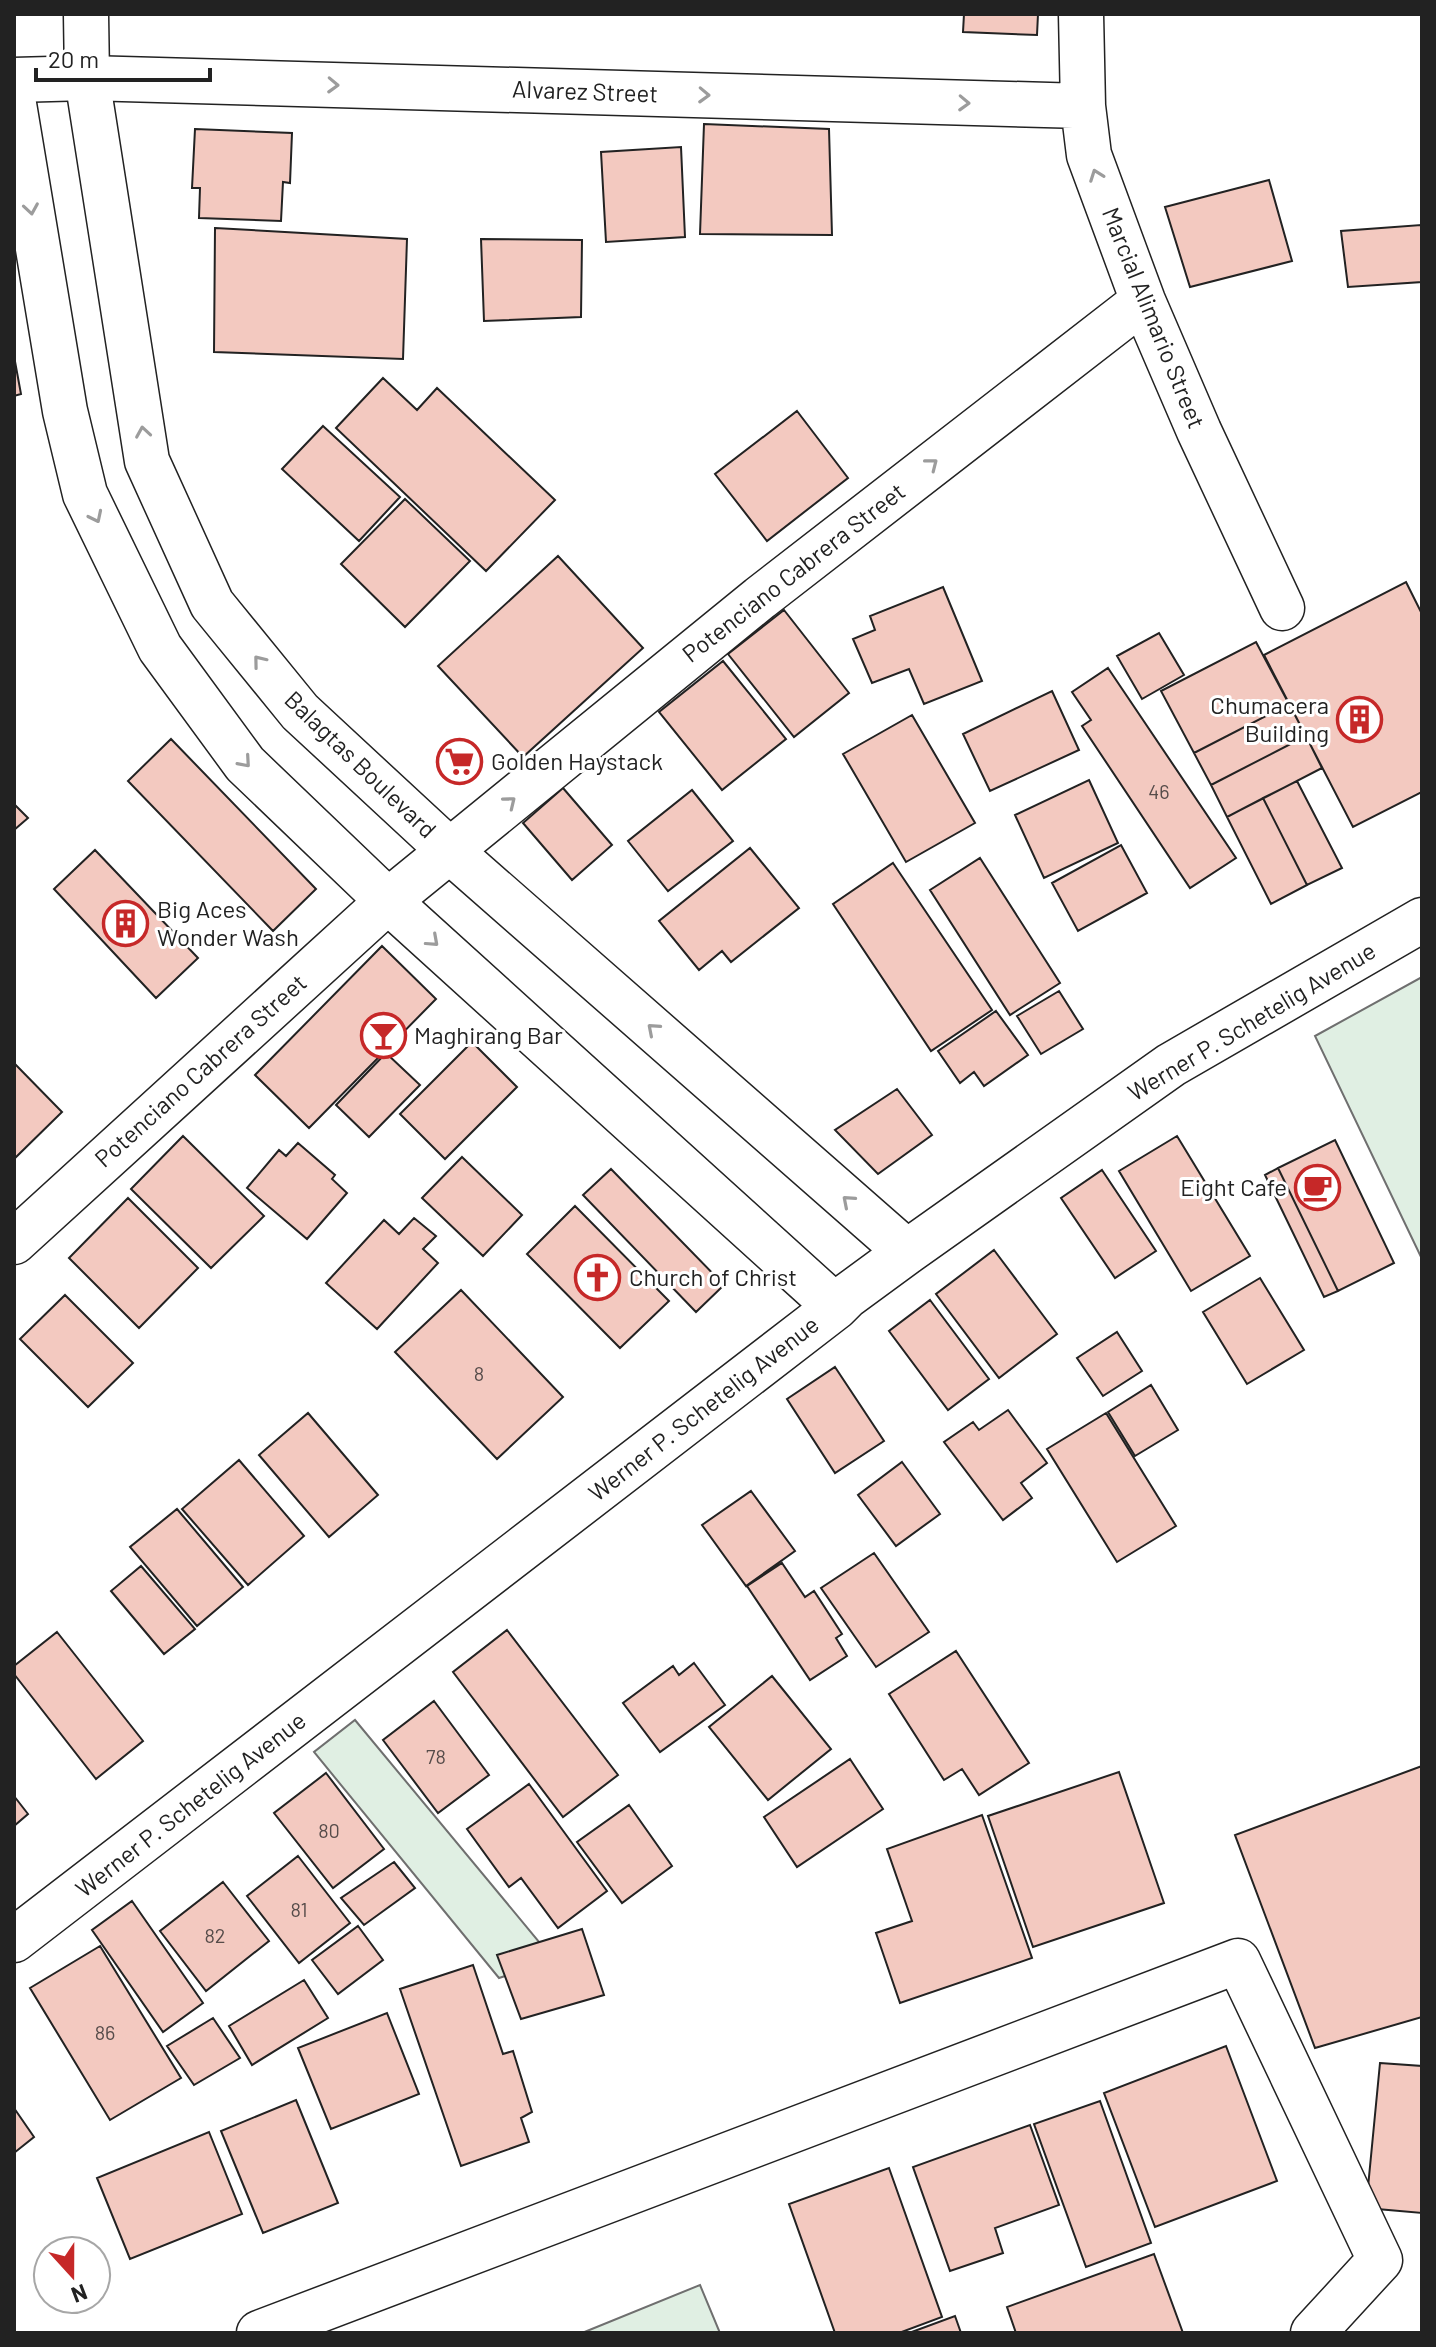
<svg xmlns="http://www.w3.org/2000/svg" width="1436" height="2347" font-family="Barlow,sans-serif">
  <rect width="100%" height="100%" fill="#fff"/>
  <path fill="#e0efe3" stroke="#6f6f6f" stroke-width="2" d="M1422,977v282l-107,-223z
    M355,1720l199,240 -55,18 -185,-226z
    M700,2285l20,48h-138z"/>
  <path fill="#f3c9c0" stroke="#222" stroke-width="2" d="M964,14h74l-1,21 -74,-3z
    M704,124l125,5 3,106 -132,-1z
    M195,129l97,4 -2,50 -7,-1 -2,39 -82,-3 1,-30h-8z
    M681,147l4,90 -79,5 -5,-90z
    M1269,180l23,81 -102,26 -25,-80z
    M1421,225l1,57 -74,5 -7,-56z
    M215,228l192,11 -4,120 -189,-7z
    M481,239l101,1 -1,77 -97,4z
    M14,356l7,38 -7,2z
    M383,378l34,32 20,-22 118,112 -69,71 -150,-143z
    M797,411l51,67 -81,63 -52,-67z
    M323,426l77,71 -41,44 -77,-72z
    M405,499l65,62 -65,66 -64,-63z
    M558,556l85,92 -120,109 -85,-91z
    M1406,582l16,32v178l-69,35 -89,-172z
    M943,587l39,94 -58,23 -15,-35 -37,14 -19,-44 22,-9 -5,-14z
    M784,610l65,83 -55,44 -66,-83z
    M1159,633l25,42 -42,24 -25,-43z
    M1256,642l33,62 -95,49 -33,-62z
    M723,661l63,78 -64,51 -63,-78z
    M1108,668l128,190 -46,30 -108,-162 9,-6 -19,-28z
    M1052,691l27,59 -89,41 -27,-57z
    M1289,704l17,32 -95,49 -17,-32z
    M912,715l63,108 -69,39 -63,-108z
    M1306,736l16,32 -95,49 -16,-32z
    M171,739l145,150 -43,42 -145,-150z
    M1089,780l29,63 -74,35 -29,-63z
    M1297,781l45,87 -35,17 -44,-87z
    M563,788l49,57 -40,35 -49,-57z
    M692,790l41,51 -65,50 -40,-50z
    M1263,798l44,87 -36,19 -44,-87z
    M14,804l14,14 -14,12z
    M1121,845l26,48 -69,38 -26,-48z
    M750,848l49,60 -68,54 -9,-11 -23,19 -40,-49z
    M95,850l103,108 -42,40 -102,-109z
    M980,858l80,125 -50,32 -80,-125z
    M893,863l99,147 -61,41 -98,-147z
    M382,946l54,53 -127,129 -54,-53z
    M1059,991l24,38 -42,25 -24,-38z
    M996,1011l32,44 -44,31 -10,-14 -14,11 -22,-32z
    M472,1042l45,45 -72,72 -45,-45z
    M386,1053l34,32 -51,52 -33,-32z
    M14,1063l48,49 -48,47z
    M897,1089l35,46 -54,39 -43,-44z
    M183,1136l81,80 -53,52 -80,-79z
    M1177,1136l73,120 -59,35 -72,-120z
    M1335,1140l59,123 -56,28 -60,-123z
    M298,1143l37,32 -3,4 15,14 -40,46 -60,-51 32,-38 7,6z
    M462,1157l60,58 -39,41 -61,-58z
    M1278,1168l60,123 -14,6 -59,-122z
    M611,1169l113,116 -28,27 -113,-117z
    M1102,1170l54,81 -41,27 -54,-80z
    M128,1198l70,70 -59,60 -70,-70z
    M575,1206l94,95 -49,47 -93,-94z
    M414,1218l22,18 -13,13 15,14 -61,66 -51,-46 58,-63 15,14z
    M994,1250l63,84 -58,44 -63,-84z
    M1260,1278l44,72 -57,34 -44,-72z
    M461,1290l102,107 -66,62 -102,-107z
    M65,1295l68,68 -45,44 -68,-68z
    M930,1300l59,79 -41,31 -59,-79z
    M1117,1332l25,39 -39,25 -26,-38z
    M835,1367l49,74 -49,32 -48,-74z
    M1151,1385l27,45 -43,26 -27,-44z
    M1008,1410l39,53 -26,20 11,15 -29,22 -59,-78 29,-20 6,8z
    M308,1413l70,82 -49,42 -70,-82z
    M1106,1413l70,113 -59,36 -70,-113z
    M239,1460l65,76 -56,49 -66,-76z
    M902,1462l38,52 -44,32 -38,-51z
    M751,1491l44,60 -49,35 -44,-61z
    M177,1509l66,78 -46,39 -67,-79z
    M874,1553l55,79 -53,35 -55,-79z
    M782,1563l23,34 9,-6 28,43 -6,4 11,18 -37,24 -63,-94z
    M141,1566l54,63 -31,25 -53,-63z
    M507,1630l111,145 -55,42 -110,-145z
    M57,1632l86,109 -47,38 -82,-105v-8z
    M956,1651l73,112 -50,32 -17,-26 -18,11 -55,-86z
    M694,1663l31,42 -65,47 -37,-49 50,-37 6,9z
    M772,1676l59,73 -63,51 -59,-73z
    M434,1701l55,74 -51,38 -55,-73z
    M850,1759l33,50 -86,58 -33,-50z
    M1422,1766v251l-107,31 -80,-213z
    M1119,1772l45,131 -131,44 -45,-131z
    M326,1773l58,76 -51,39 -59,-75z
    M529,1784l78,107 -49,37 -37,-50 -12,9 -42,-58z
    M14,1796l14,18 -14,12z
    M629,1805l43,61 -50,37 -45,-61z
    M982,1815l50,143 -132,45 -24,-70 36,-12 -25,-72z
    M298,1856l52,67 -51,40 -52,-67z
    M394,1862l21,26 -51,37 -23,-27z
    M223,1882l46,59 -63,50 -46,-60z
    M132,1901l71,102 -40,29 -71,-102z
    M358,1926l25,34 -45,34 -26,-34z
    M582,1929l22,66 -83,24 -24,-64z
    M100,1946l81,132 -71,42 -80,-132z
    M473,1965l30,89 10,-3 19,61 -11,6 8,24 -68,24 -61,-177z
    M304,1980l24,38 -76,47 -23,-39z
    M387,2013l32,81 -88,35 -33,-81z
    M213,2018l27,40 -46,27 -27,-39z
    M1226,2046l51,135 -122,46 -51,-134z
    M1380,2063l42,3v147l-56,-5z
    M296,2100l42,103 -75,30 -42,-102z
    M1100,2101l51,142 -65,24 -52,-143z
    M14,2108l20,29 -20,16z
    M1030,2125l29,80 -64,23 8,25 -53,18 -37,-104z
    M209,2132l33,82 -112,45 -33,-81z
    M889,2168l53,149 -43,16h-64l-46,-129z
    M1154,2254l29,79h-167l-9,-26z
    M955,2316l6,17h-52z"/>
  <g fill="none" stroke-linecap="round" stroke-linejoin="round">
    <defs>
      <path id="minor" d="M1081,14l2,92 6,49 54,146 56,130 83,177
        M14,80l73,-2 996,28
        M14,1242l374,-341 372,-303 383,-297
        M259,2333l979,-372 142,299 -67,73"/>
      <path id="major" d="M86,14l1,64 60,383 65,143 88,108 150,139 457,401
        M14,104l51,307 20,83 75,154 85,116 143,137 448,406
        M14,1940l822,-633 11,-11 60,-44 264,-187 251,-145"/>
    </defs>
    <use href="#minor" stroke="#222" stroke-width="47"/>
    <use href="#major" stroke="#222" stroke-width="47"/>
    <use href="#minor" stroke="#fff" stroke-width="44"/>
    <use href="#major" stroke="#fff" stroke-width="44"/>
  </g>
  <defs><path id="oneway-chevron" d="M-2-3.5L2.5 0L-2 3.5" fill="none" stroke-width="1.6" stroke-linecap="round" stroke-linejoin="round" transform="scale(2)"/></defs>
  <g stroke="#9c9c9c">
    <use href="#oneway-chevron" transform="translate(333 85) rotate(2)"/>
    <use href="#oneway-chevron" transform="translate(704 95) rotate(2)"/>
    <use href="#oneway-chevron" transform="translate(964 103) rotate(2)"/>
    <use href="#oneway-chevron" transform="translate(1096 175) rotate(-110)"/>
    <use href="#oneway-chevron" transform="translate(31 209) rotate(81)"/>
    <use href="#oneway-chevron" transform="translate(143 432) rotate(-99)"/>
    <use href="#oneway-chevron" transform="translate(932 464) rotate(-38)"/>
    <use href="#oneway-chevron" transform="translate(96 517) rotate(64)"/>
    <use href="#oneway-chevron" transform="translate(259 661) rotate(-129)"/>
    <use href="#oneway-chevron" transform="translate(245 762) rotate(49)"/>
    <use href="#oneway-chevron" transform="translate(510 802) rotate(-39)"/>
    <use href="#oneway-chevron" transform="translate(433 941) rotate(42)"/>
    <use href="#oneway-chevron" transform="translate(653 1029) rotate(-139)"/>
    <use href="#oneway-chevron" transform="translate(848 1201) rotate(-139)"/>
  </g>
  <defs>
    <symbol id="building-ring" viewBox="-11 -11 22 22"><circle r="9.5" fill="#fff" stroke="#c62828" stroke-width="1.5"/><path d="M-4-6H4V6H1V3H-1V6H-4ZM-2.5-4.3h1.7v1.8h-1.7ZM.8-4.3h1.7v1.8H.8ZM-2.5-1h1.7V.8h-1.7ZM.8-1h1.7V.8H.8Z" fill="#c62828"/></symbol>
    <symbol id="supermarket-ring" viewBox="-11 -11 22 22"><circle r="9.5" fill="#fff" stroke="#c62828" stroke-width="1.5"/><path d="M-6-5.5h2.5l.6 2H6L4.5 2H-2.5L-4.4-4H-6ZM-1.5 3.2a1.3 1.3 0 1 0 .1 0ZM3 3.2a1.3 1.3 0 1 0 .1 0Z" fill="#c62828"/></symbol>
    <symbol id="bar-ring" viewBox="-11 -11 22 22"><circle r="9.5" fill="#fff" stroke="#c62828" stroke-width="1.5"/><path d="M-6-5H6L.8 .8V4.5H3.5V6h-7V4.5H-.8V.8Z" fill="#c62828"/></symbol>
    <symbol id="cafe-ring" viewBox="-11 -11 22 22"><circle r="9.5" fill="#fff" stroke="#c62828" stroke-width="1.5"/><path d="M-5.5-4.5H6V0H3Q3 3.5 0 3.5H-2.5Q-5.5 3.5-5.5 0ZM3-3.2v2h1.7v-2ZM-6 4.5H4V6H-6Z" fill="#c62828"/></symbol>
    <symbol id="church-ring" viewBox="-11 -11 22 22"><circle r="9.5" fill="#fff" stroke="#c62828" stroke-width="1.5"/><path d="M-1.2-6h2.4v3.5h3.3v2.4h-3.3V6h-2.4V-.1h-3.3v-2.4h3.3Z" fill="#c62828"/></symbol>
  </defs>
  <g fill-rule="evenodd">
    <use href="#building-ring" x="1334" y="694" width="51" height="51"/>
    <use href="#supermarket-ring" x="434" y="736" width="51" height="51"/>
    <use href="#building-ring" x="100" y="898" width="51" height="51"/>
    <use href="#bar-ring" x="358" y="1010" width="51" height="51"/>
    <use href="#cafe-ring" x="1292" y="1162" width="51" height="51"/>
    <use href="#church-ring" x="572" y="1252" width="51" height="51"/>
  </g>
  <g text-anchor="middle" stroke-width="6" stroke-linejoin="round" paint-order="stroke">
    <g font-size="20" fill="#564c4a">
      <text x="1159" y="799">46</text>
      <text x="479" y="1381">8</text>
      <text x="436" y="1764">78</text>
      <text x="329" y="1838">80</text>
      <text x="299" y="1917">81</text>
      <text x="215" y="1943">82</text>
      <text x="105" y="2040">86</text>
    </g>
    <g font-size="24" fill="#222" stroke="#fff">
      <text transform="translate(585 92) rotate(2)" y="8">Alvarez Street</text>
      <text transform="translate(1153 318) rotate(68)" y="8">Marcial Alimario Street</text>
      <text transform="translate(794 573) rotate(-38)" y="8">Potenciano Cabrera Street</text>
      <text transform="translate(360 765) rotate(44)" y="8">Balagtas Boulevard</text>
      <text transform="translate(1252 1022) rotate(-31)" y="8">Werner P. Schetelig Avenue</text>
      <text transform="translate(201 1071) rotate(-42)" y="8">Potenciano Cabrera Street</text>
      <text transform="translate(704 1409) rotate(-38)" y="8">Werner P. Schetelig Avenue</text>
      <text transform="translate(191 1805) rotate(-38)" y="8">Werner P. Schetelig Avenue</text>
    </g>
    <g font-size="24" fill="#222" stroke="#fff" text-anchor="start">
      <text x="1329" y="714" text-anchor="end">Chumacera<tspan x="1329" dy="28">Building</tspan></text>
      <text x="491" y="770">Golden Haystack</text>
      <text x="157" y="918">Big Aces<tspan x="157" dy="28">Wonder Wash</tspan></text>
      <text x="414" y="1044">Maghirang Bar</text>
      <text x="1287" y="1196" text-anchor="end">Eight Cafe</text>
      <text x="629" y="1286">Church of Christ</text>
    </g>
  </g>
  <rect width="1436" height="2347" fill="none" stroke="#222222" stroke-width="32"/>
  <g transform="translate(72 2275) rotate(159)"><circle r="38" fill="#ffffff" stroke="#a7a7a7" stroke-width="2"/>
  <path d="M0-6L14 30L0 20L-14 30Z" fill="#c62828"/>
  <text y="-12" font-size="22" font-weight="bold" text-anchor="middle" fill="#222222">N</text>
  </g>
  <path d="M36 68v12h174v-12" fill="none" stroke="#222222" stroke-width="4"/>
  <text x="48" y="68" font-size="24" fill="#222222" stroke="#ffffff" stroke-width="6" paint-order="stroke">20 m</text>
</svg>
